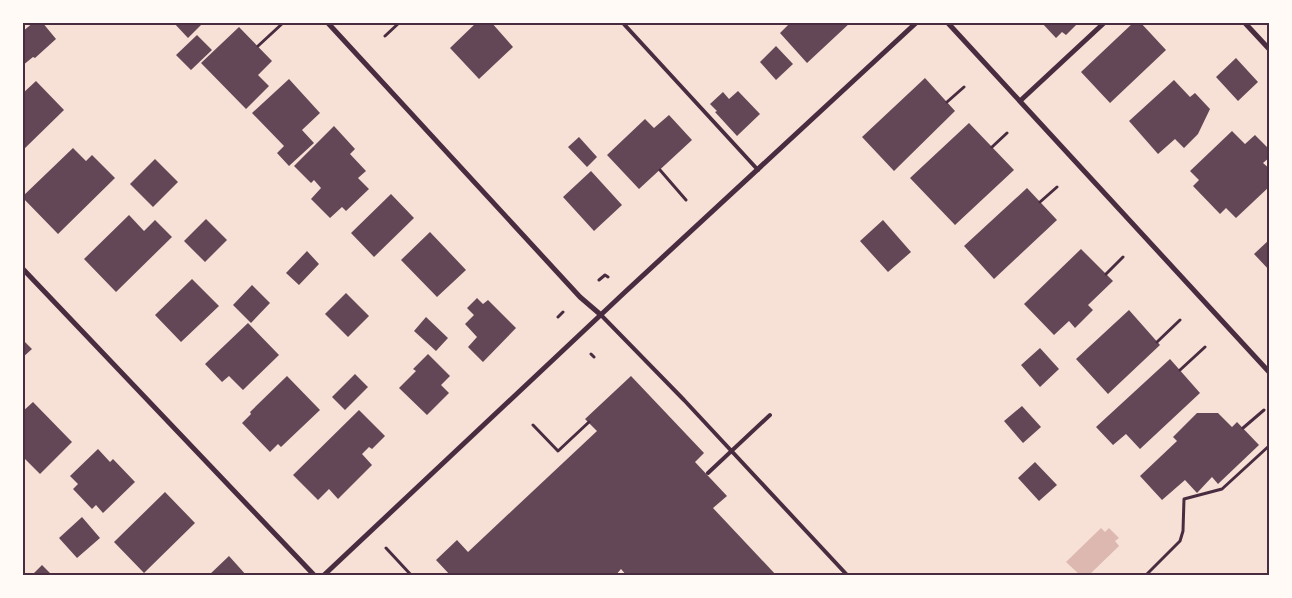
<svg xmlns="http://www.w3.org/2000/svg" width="1292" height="598" font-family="Literata,serif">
  <rect width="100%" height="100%" fill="#f7e1d7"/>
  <path fill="#dcb8b0" d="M1101,528l4,4 4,-4 10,10 -4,3 4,5 -30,29h-9l-14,-13z"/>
  <path fill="#644757" d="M34,22h8l14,17 -21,19 -2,-1 -11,9v-34z
    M173,22h31l-16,16z
    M477,22h14l22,25 -34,32 -29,-31z
    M791,22h60l-44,41 -27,-30z
    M1041,22h38l-13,13 -4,-3 -6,6z
    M1134,22h6l26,28 -56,53 -29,-31z
    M239,27l33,34 -14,14 11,11 -23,23 -45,-46z
    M197,35l15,15 -21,20 -15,-15z
    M776,46l17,18 -17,16 -16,-18z
    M1236,58l22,24 -20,19 -22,-24z
    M925,78l30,33 -61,60 -32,-34z
    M289,79l31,34 -18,17 12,13 -25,23 -12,-13 7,-7 -32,-33z
    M1174,80l16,17 5,-4 15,16 -12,25 -14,14 -9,-9 -17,15 -29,-33z
    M36,81l28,29 -42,41v-57z
    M738,91l22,23 -23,22 -22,-24 2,-1 -7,-7 13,-12 6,7z
    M669,115l23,25 -53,49 -32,-34 38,-36 9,9z
    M969,123l45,47 -59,55 -45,-47z
    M334,126l21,23 -5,5 16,17 -8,7 11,11 -23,22 -4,-4 -12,11 -19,-19 10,-11 -7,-8 -3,3 -17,-17z
    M1232,131l13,13 10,-9 15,15v7l-7,6 7,6v17l-34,32 -10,-10 -6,6 -27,-28 6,-6 -9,-9z
    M579,137l18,20 -10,10 -19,-20z
    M73,148l13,13 6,-6 23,23 -57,56 -36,-37z
    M155,159l23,23 -25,25 -23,-23z
    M591,171l31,34 -28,26 -31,-34z
    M1027,188l30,32 -63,59 -30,-33z
    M391,194l23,24 -40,39 -23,-24z
    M129,215l15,16 11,-11 17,17 -56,55 -32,-33z
    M206,219l21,21 -22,22 -21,-21z
    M883,220l28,32 -23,20 -28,-31z
    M430,232l36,38 -29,27 -36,-37z
    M1270,239v32l-16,-17z
    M1081,249l32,32 -25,24 5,5 -18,18 -6,-7 -15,14 -30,-31z
    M307,251l12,13 -20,21 -13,-12z
    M192,279l27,27 -38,36 -26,-27z
    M252,285l18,18 -19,20 -18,-18z
    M346,293l23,23 -21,21 -23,-23z
    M477,298l6,6 5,-4 28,28 -33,34 -15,-15 9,-10 -12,-13 9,-9 -7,-7z
    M1129,310l31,35 -52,49 -32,-35z
    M426,317l22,21 -12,13 -22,-20z
    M248,323l31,32 -36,35 -14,-14 -7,6 -17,-18z
    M22,339l10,10 -10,9z
    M1040,348l19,21 -19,18 -19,-22z
    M428,354l22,22 -9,9 8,8 -22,22 -28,-27 17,-17 -3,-2z
    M1170,359l30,34 -60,56 -14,-15 -13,11 -17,-18z
    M355,374l13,13 -23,23 -13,-13z
    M287,376l33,34 -39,37 -3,-3 -8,8 -28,-29 9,-9 -1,-2z
    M631,376l73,77 -9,9 32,34 -14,12 64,68h-150l-6,-7 -6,7h-164l-15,-16 21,-20 11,12 129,-121 -12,-12z
    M33,402l39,40 -32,32 -18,-18v-44z
    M1022,406l19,21 -18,16 -19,-22z
    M359,410l26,26 -13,13 -3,-2 -7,7 10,11 -34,34 -9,-10 -11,11 -25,-25z
    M1197,413h21l14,14 5,-5 22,23 -41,39 -6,-7 -15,16 -12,-13 -23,20 -22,-24 37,-35 -4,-4z
    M98,449l12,13 3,-3 22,23 -32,31 -7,-8 -4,4 -19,-20 5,-5 -8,-8z
    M1035,462l22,23 -18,16 -21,-23z
    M165,492l30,31 -51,50 -30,-31z
    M82,517l18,21 -23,20 -18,-20z
    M229,556l18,20h-39z
    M42,565l11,11h-22z"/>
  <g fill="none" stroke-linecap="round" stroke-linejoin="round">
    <path stroke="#4a2c40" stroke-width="3" d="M385,36l15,-14
      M258,46l26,-24
      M947,102l17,-15
      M992,147l15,-14
      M660,170l26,30
      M1040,202l17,-15
      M1106,274l17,-17
      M599,280l6,-5 3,2
      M558,317l5,-5
      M1157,342l23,-22
      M591,354l3,3
      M1180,370l25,-23
      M533,425l25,26 31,-29
      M1243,428l21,-18
      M386,548l26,28
      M616,575v1
      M1145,576l35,-35 3,-10 1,-32 38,-10 48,-44"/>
    <path stroke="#4a2c40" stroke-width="4" d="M622,22l136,148
      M601,315l83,85 164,176
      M708,473l62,-58"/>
    <path stroke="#4a2c40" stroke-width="5" d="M327,22l253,275 21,18
      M947,22l323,351
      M1244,22l26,28
      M1020,101l85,-79
      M22,268l293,308
      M323,576l301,-283 293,-271"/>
  </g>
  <rect width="1292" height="598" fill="none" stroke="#fffaf5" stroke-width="48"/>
  <rect x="24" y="24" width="1244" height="550" fill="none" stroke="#4a2c40" stroke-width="2"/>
</svg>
